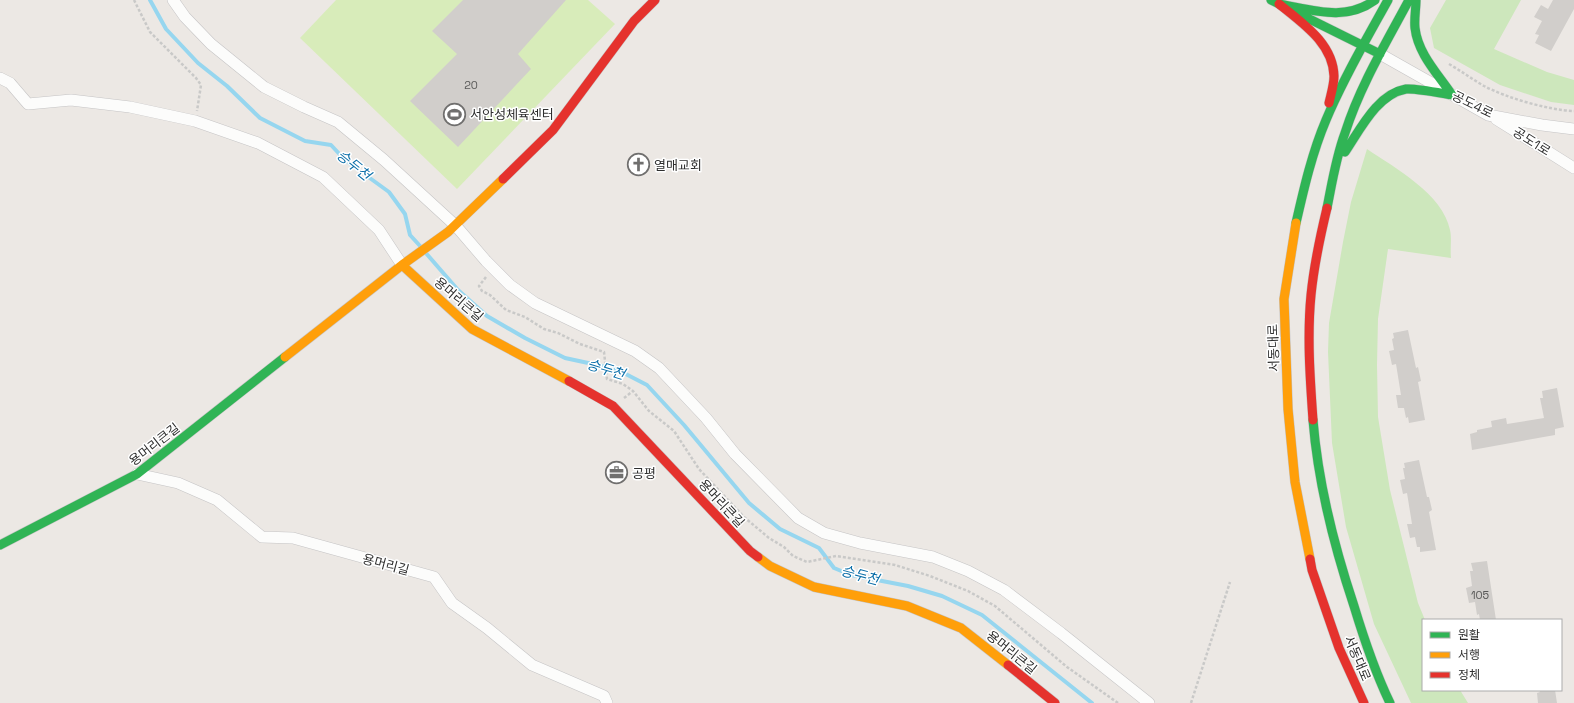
<svg xmlns="http://www.w3.org/2000/svg" width="1574" height="703" font-family="'Space Grotesk','Noto Sans KR',sans-serif">
  <rect width="100%" height="100%" fill="#ece8e4"/>
  <path fill="#cde7bc" d="M1446,0h75l-27,49 53,23 27,8v25l-23,-3 -51,-17 -66,-37 -4,-20z
    M1367,149c28,19 76,45 83,81 2,8 0,19 1,28l-63,-9 -10,70 -1,46 1,52 12,73 28,113 7,17h-2v70h37l8,13h-57l-37,-79 -28,-97 -14,-84 -4,-91 1,-29 14,-81 8,-40z"/>
  <path fill="#d8ecba" d="M336,0h252l27,24 -158,165 -157,-151z"/>
  <g fill="none" stroke-linecap="round" stroke-linejoin="round">
    <path stroke="#96d6ef" stroke-width="4" d="M150,0l16,29 32,34 29,23 33,32 45,23 26,4 14,15 44,32 16,22 5,21 11,12
      M425,252l33,38 29,26 38,22 40,20 51,11 31,16 37,40 65,78 31,26 39,19 15,20 17,7 57,11 34,10 40,19 110,88"/>
  </g>
  <path fill="#d1cecb" d="M463,0h103l-48,54 13,15 -73,78 -48,-46 47,-47 -25,-23z
    M1553,0h21v9l-23,42 -16,-8 4,-8 -4,-1 7,-13 -8,-4 7,-12 7,4z
    M1408,330l8,38 2,-1 3,14 -3,1 7,38 -16,3 -1,-6 -2,1 -2,-10h-6l-2,-13h5l-5,-31 -4,1 -3,-14 5,-1 -2,-11 2,-1 -1,-5z
    M1557,388l7,39 -9,2v6l-83,15 -2,-16 7,-2v-2l15,-3 -1,-6 15,-3 1,6 37,-6 -4,-20h3l-1,-7z
    M1419,460l8,37h2l3,13 -3,2 7,38 -16,2v-5h-3l-2,-10 -5,1 -3,-14h5l-5,-31 -4,1 -3,-14 5,-1 -2,-11h2l-1,-5z
    M1487,561l9,59h-16l-1,-6 -2,1 -2,-13 -6,1 -3,-15 6,-2 -2,-15h3l-2,-8z
    M1539,690h16l2,13h-19l-1,-10 3,-1z"/>
  <g fill="none" stroke-linecap="round" stroke-linejoin="round">
    <defs>
      <path id="street" d="M173,0l12,17 26,27 53,43 40,20 34,15 46,38 72,66 30,35 24,24 25,18 100,48 24,17 47,50 29,36 63,64 26,15 36,10 73,14 35,14 36,19 57,43 88,70
        M1380,54l108,61 54,10 32,4
        M0,78l10,5 18,21 43,-4 59,7 65,14 63,22 65,34 56,53 23,35
        M1496,119l78,49
        M137,474l41,9 39,17 45,37 31,1 141,39 18,26 35,25 45,37 72,31 3,7"/>
      <path id="fast" d="M1271,0l109,54
        M1416,0c0,9 -2,19 -1,28 3,26 23,46 37,67
        M1279,4c34,6 66,18 96,-4
        M1345,152c15,-22 32,-58 61,-63 10,-1 34,4 46,6
        M1327,208c5,-25 9,-51 18,-75 15,-47 41,-90 64,-133
        M1296,223c8,-35 16,-70 30,-103 17,-41 41,-82 62,-120
        M1313,420c5,63 21,126 41,186 10,33 21,66 36,97
        M0,545l137,-71 148,-117"/>
      <path id="slow" d="M1296,223l-12,76 4,110 7,73 15,77
        M402,265l70,64 97,52
        M285,357l117,-92 46,-33 55,-53
        M758,557l12,9 44,21 93,19 54,22 47,37"/>
      <path id="jam" d="M1279,4c23,19 54,39 55,72 0,9 -3,18 -5,27
        M503,179l50,-49 81,-109 21,-21
        M569,381l44,25 137,145 8,6
        M1313,420c-3,-42 -6,-84 -2,-125 3,-30 9,-58 16,-87
        M1310,559l2,11 27,78 25,55
        M1008,665l47,38"/>
    </defs>
    <use href="#street" stroke="#c5c4c5" stroke-width="12"/>
    <use href="#fast" stroke="#c5c4c5" stroke-width="10"/>
    <use href="#slow" stroke="#c5c4c5" stroke-width="10"/>
    <use href="#jam" stroke="#c5c4c5" stroke-width="10"/>
    <path stroke="#c9c9c8" stroke-width="2.5" stroke-dasharray="3 2" stroke-linecap="butt" d="M134,0l16,32 46,46 5,7 -4,26
      M1449,64c12,7 23,15 35,22 23,12 64,24 90,25
      M486,277l-7,9 3,5 8,4 16,15 19,7 19,12 14,4 22,11 24,8 3,27 16,5 10,7 16,20 25,20 25,38 45,48 25,21 15,9 9,9 14,6 29,-6 59,9 35,11 38,15 27,15 72,61 51,36
      M624,398l9,-7
      M1191,703l39,-121"/>
    <use href="#street" stroke="#fcfcfb" stroke-width="11"/>
    <use href="#fast" stroke="#30b455" stroke-width="9"/>
    <use href="#slow" stroke="#ff9f0a" stroke-width="9"/>
    <use href="#jam" stroke="#e5322d" stroke-width="9"/>
  </g>
  <defs>
    <symbol id="stadium-ring" viewBox="-11 -11 22 22"><circle r="9.5" fill="#fff" stroke="#706f6e" stroke-width="1.5"/><path d="M0-5a6.5 5 0 1 0 0 10a6.5 5 0 1 0 0-10ZM-3.5-1.8h7v3.6h-7Z" fill="#706f6e"/></symbol>
    <symbol id="church-ring" viewBox="-11 -11 22 22"><circle r="9.5" fill="#fff" stroke="#706f6e" stroke-width="1.5"/><path d="M-1.2-6h2.4v3.5h3.3v2.4h-3.3V6h-2.4V-.1h-3.3v-2.4h3.3Z" fill="#706f6e"/></symbol>
    <symbol id="office-ring" viewBox="-11 -11 22 22"><circle r="9.5" fill="#fff" stroke="#706f6e" stroke-width="1.5"/><path d="M-6-3h4V-5.5h4V-3h4V5H-6ZM-1-4.5V-3h2v-1.5ZM-6 0V1H6V0Z" fill="#706f6e"/></symbol>
  </defs>
  <g fill-rule="evenodd">
    <use href="#stadium-ring" x="442" y="102" width="25" height="25"/>
    <use href="#church-ring" x="626" y="152" width="25" height="25"/>
    <use href="#office-ring" x="604" y="460" width="25" height="25"/>
  </g>
  <g text-anchor="middle" stroke-width="3" stroke-linejoin="round" paint-order="stroke">
    <g font-size="11" fill="#585857">
      <text x="471" y="89">20</text>
      <text x="1480" y="599">105</text>
    </g>
    <g font-size="13" fill="#2e2e2e" stroke="#fff">
      <text transform="translate(1473 104) rotate(26)" y="5">공도4로</text>
      <text transform="translate(1532 141) rotate(32)" y="5">공도1로</text>
      <text transform="translate(459 299) rotate(41)" y="5">용머리큰길</text>
      <text transform="translate(1273 348) rotate(-92)" y="5">서동대로</text>
      <text transform="translate(154 444) rotate(-38)" y="5">용머리큰길</text>
      <text transform="translate(722 503) rotate(47)" y="5">용머리큰길</text>
      <text transform="translate(386 564) rotate(15)" y="5">용머리길</text>
      <text transform="translate(1012 652) rotate(39)" y="5">용머리큰길</text>
      <text transform="translate(1358 658) rotate(67)" y="5">서동대로</text>
    </g>
    <g font-size="13" fill="#2e2e2e" stroke="#fff" text-anchor="start">
      <text x="470" y="119">서안성체육센터</text>
      <text x="654" y="170">열매교회</text>
      <text x="632" y="478">공평</text>
    </g>
    <g font-size="14" font-style="italic" fill="#086da8" stroke="#fff">
      <text transform="translate(354 165) rotate(39)" y="5">승두천</text>
      <text transform="translate(606 369) rotate(17)" y="5">승두천</text>
      <text transform="translate(860 575) rotate(15)" y="5">승두천</text>
    </g>
  </g>
  <rect x="1422" y="619" width="140" height="72" fill="#ffffff" stroke="#ababab"/>
  <rect x="1430" y="632" width="20" height="6" fill="#30b455" stroke="#ababab"/>
  <text x="1458" y="639" font-size="12" fill="#2e2e2e">원활</text>
  <rect x="1430" y="652" width="20" height="6" fill="#ff9f0a" stroke="#ababab"/>
  <text x="1458" y="659" font-size="12" fill="#2e2e2e">서행</text>
  <rect x="1430" y="672" width="20" height="6" fill="#e5322d" stroke="#ababab"/>
  <text x="1458" y="679" font-size="12" fill="#2e2e2e">정체</text>
</svg>
